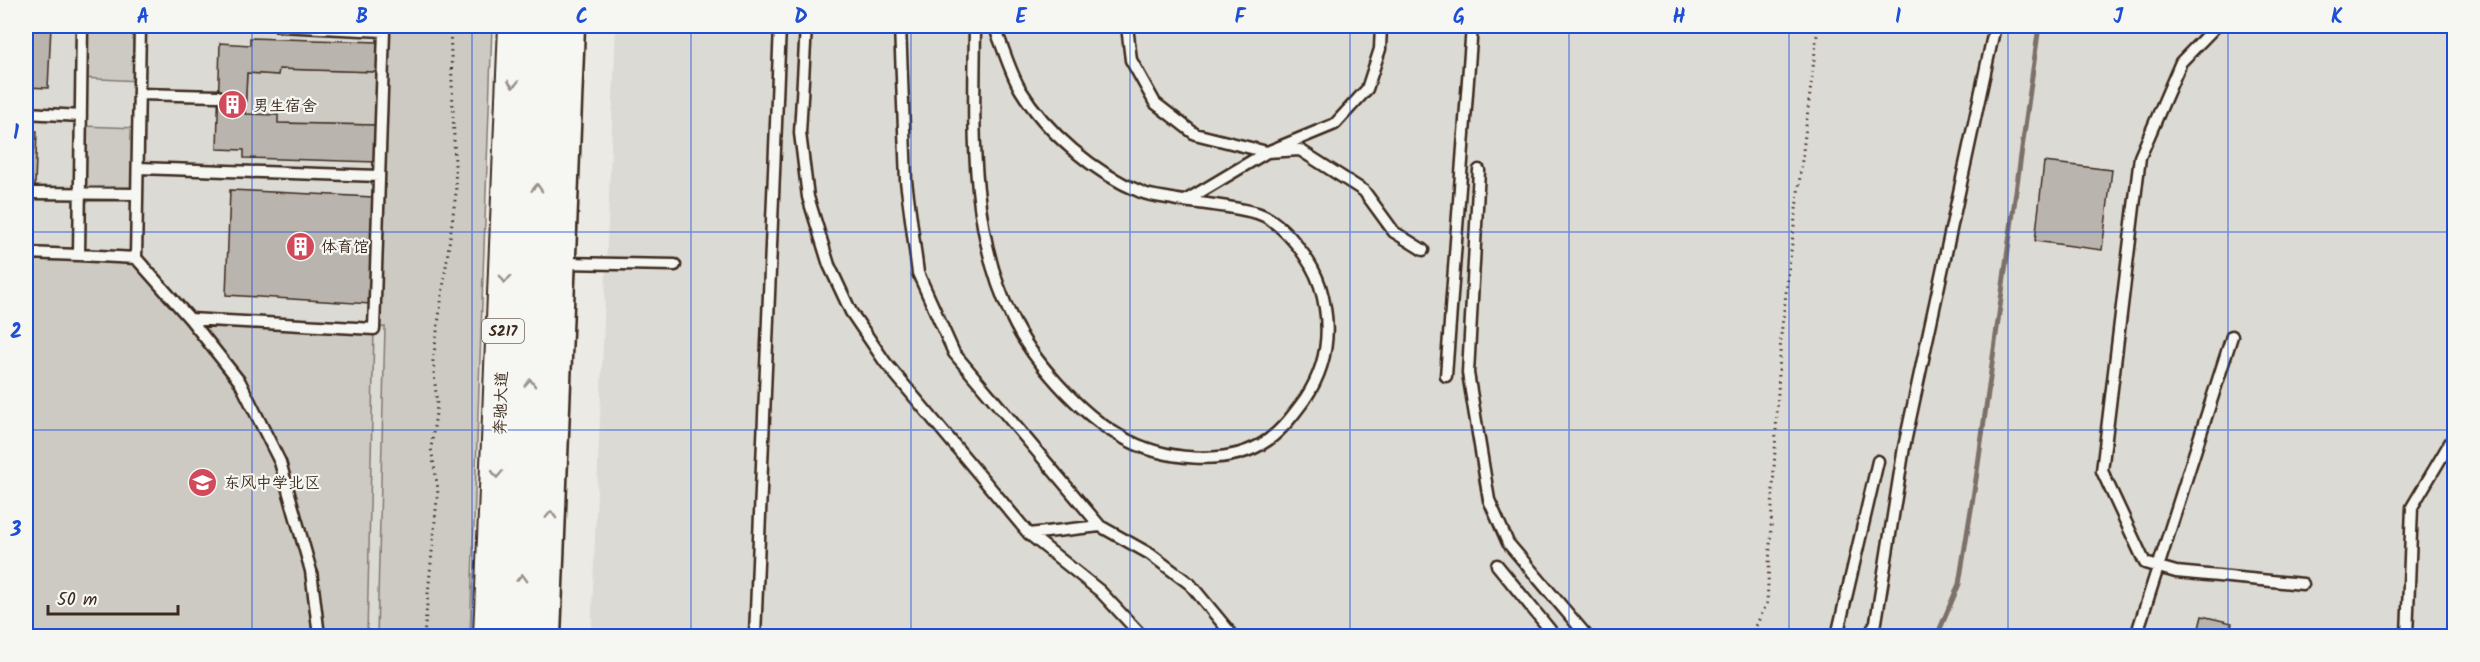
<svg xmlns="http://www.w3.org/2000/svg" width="2480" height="662" font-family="Kalam,'LXGW WenKai TC',sans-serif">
  <rect width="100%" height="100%" fill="#ebeae5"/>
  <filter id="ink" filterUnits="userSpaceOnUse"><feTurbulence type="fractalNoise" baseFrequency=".0167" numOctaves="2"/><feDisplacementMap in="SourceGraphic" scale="12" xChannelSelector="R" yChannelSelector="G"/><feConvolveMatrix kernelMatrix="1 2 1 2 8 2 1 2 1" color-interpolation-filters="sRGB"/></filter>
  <g filter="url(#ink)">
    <path fill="#dcdad4" d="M26,26h367l-16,610h-351z
      M616,26h1838v610h-1863z"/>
    <path fill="#cdcac4" stroke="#847a71" stroke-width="1.5" d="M82,26h58l-1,55 -57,-3z
      M279,26h213l-22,610h-93l8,-309 -11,2 -7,307h-341v-383l110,5 55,60 183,11 10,-297z
      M279,69l98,3 -1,53 -98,-2 -33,-9 2,-41 31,2z
      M81,126l57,2 -1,66 -57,-1z"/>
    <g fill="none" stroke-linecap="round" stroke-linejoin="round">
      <path stroke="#7c7167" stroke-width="5" d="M1937,636l22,-52 17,-105 63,-453"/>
    </g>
    <path fill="#bab4ae" stroke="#3b2a1e" stroke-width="1.5" d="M26,26h25l-3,62 -22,-1z
      M250,38l128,4 -1,30 -98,-3 -1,6 -31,-2 -2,41 33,1v8l98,2v37l-132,-4v-8l-27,-1 3,-106 30,2z
      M26,131h11l-4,107 -7,-1z
      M2044,162l68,8 -10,80 -67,-9z
      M230,190l143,7 -2,107 -145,-9z
      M2202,616l30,7 -3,13h-32z"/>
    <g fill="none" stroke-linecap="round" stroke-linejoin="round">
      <defs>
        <path id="lane" d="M82,26l-3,229 57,3
          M140,26l-4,232 54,61 50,63 40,80 31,109 8,65
          M806,26l-6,107 8,64 21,68 22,47 34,50 144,172 71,57 42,45
          M900,26l6,155 12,92 36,80 146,173
          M975,26c-1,96 -7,203 37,292 19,41 68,96 108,118 40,24 108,32 148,4 15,-11 26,-26 37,-41 23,-34 27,-73 15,-113 -8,-25 -37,-65 -63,-73 -25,-7 -54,-9 -80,-13 -11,-3 -25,-3 -36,-8 -47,-19 -95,-60 -121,-103 -11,-19 -17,-43 -26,-63
          M1127,26l4,34 24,43 40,31 72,18 68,-28 32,-35 13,-40 1,-23
          M2216,26l-35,36 -41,95 -38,314 43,92 31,9 127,12
          M139,94l79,2
          M26,113l55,3
          M138,168l241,8
          M1479,170l-11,203 21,127 19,43 79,93
          M33,193l104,1
          M1185,201l82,-49 33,-2 64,41 30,41 29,18
          M26,253l53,2
          M562,263l113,2
          M190,319l184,10 10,-298 -105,-5
          M1446,376l26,-350
          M1029,534l71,-8 50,28 40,30 43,52
          M1497,565l58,71
          M755,636l25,-610
          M1837,636l41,-175
          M1869,636l7,-14 28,-175 91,-421
          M2136,636l96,-300
          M2407,636l5,-129 42,-71
          M2452,636l2,-1"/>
        <path id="secondary" d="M546,636l24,-610"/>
        <path id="primary" d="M490,636l25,-610
          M519,636l25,-610"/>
      </defs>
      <use href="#lane" stroke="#3b2a1e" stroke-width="15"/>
      <use href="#secondary" stroke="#3b2a1e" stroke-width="33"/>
      <use href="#primary" stroke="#3b2a1e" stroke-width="36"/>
      <path stroke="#3b2a1e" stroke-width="3" stroke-dasharray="1.5 4.5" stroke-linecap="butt" d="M424,636l14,-147 -7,-41 6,-42 -4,-45 23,-168 -6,-167
        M1687,636l67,-6 13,-27 14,-268 37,-309"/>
      <use href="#lane" stroke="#f6f6f2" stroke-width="10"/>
      <use href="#secondary" stroke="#f6f6f2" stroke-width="28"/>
      <use href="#primary" stroke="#f6f6f2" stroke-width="32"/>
    </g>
    <defs><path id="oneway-chevron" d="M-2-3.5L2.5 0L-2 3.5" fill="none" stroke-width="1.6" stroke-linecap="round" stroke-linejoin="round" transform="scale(1.5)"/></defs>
    <g stroke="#989088">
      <use href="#oneway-chevron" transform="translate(513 84) rotate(92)"/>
      <use href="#oneway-chevron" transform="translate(537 188) rotate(-88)"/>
      <use href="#oneway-chevron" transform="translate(505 279) rotate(92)"/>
      <use href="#oneway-chevron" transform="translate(530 383) rotate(-88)"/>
      <use href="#oneway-chevron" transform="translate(497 474) rotate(92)"/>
      <use href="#oneway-chevron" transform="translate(551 515) rotate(-88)"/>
      <use href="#oneway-chevron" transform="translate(522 578) rotate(-88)"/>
    </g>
  </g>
  <path fill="none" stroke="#1d4ed8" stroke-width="1.5" stroke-opacity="0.55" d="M252,26v610M472,26v610M691,26v610M911,26v610M1130,26v610M1350,26v610M1569,26v610M1789,26v610M2008,26v610M2228,26v610M26,232h2428M26,430h2428"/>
  <defs>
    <symbol id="building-disc" viewBox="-11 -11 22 22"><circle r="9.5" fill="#d1495b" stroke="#f6f6f2"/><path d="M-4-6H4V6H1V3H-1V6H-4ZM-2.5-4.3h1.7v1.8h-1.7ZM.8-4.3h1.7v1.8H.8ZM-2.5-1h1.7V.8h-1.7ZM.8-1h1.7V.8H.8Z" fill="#fff"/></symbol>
    <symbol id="school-disc" viewBox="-11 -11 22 22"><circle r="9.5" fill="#d1495b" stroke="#f6f6f2"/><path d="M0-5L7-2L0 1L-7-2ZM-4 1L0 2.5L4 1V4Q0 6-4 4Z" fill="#fff"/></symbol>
  </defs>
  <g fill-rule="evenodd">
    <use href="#building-disc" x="216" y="88" width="33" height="33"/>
    <use href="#building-disc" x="284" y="230" width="33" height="33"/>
    <use href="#school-disc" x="186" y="466" width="33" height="33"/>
  </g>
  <g text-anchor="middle" stroke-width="4.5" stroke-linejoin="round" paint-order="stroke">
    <rect fill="#f6f6f2" stroke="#73675e" stroke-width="1.5" x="482" y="319" width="42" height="24" rx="4.5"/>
    <g font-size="15" font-weight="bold" fill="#3b2a1e">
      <text x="503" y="336">S217</text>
    </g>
    <g font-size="16" fill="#3b2a1e" stroke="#f6f6f2" text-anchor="start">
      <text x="253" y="111">男生宿舍</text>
      <text x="321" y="252">体育馆</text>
      <text x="224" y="488">东风中学北区</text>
    </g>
    <g font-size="16" fill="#3b2a1e" stroke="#f6f6f2">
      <text transform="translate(500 403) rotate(-88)" y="6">奔驰大道</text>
    </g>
  </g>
  <rect width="2480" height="662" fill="none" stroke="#f6f6f2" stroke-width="66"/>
  <path d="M48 605v9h130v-9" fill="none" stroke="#3b2a1e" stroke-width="3"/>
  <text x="57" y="605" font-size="18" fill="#3b2a1e" stroke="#f6f6f2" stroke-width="4.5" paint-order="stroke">50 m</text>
  <rect x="33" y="33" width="2414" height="596" fill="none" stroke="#1d4ed8" stroke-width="2"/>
  <g font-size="20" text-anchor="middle" font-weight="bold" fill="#1d4ed8">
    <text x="143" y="23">A</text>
    <text x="362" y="23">B</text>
    <text x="582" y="23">C</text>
    <text x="801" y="23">D</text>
    <text x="1021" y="23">E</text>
    <text x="1240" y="23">F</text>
    <text x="1459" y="23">G</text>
    <text x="1679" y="23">H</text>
    <text x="1898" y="23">I</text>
    <text x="2118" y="23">J</text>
    <text x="2337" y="23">K</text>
    <text x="16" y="139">1</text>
    <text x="16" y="338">2</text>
    <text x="16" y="536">3</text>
  </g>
</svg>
